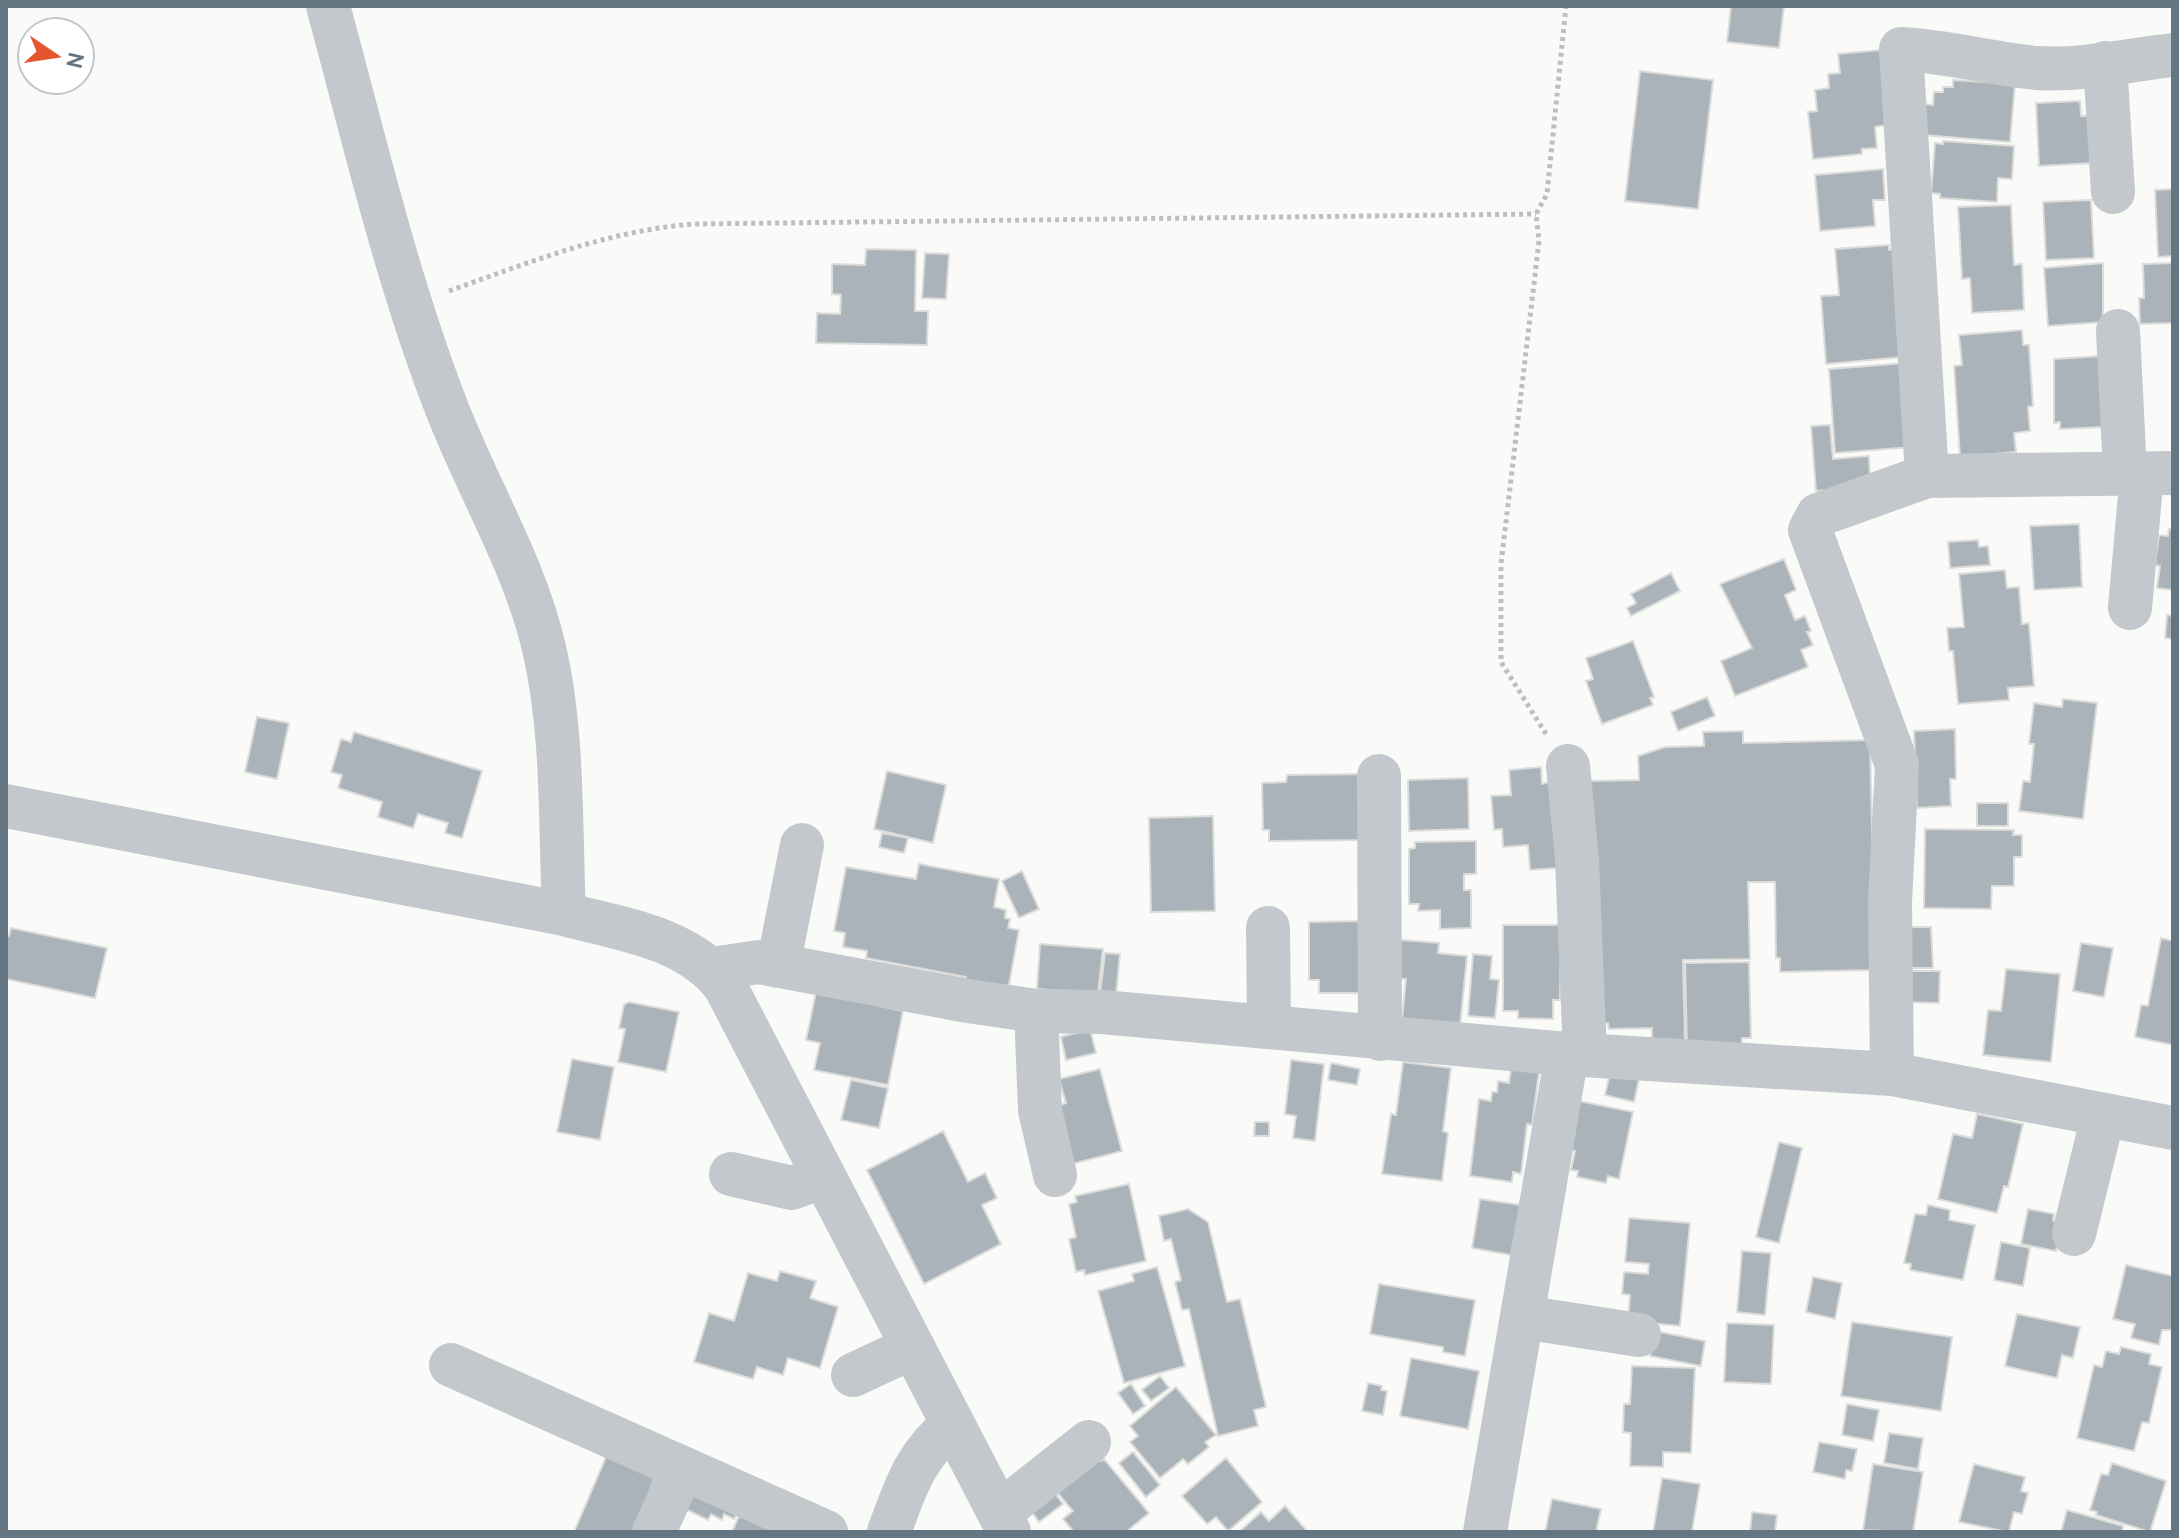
<svg xmlns="http://www.w3.org/2000/svg" width="2179" height="1538" font-family="Overpass,sans-serif">
  <rect width="100%" height="100%" fill="#fafaf8"/>
  <path fill="#aab3b9" stroke="#dcdcda" stroke-width="2" d="M1731,6h53l-5,42 -52,-6z
    M1880,50l7,75 -12,2 2,21 -15,1v5l-49,5 -5,-47 9,-1 -2,-21 14,-2 -1,-14 12,-1 -2,-19z
    M1640,71l73,9 -15,129 -73,-8z
    M1953,80l62,4 -5,58 -87,-7 2,-31 8,1 1,-13h9v-5h10z
    M2080,101l1,15h10l3,47 -55,3 -3,-63z
    M1943,141l71,5 -2,33 -14,-1 -1,24 -57,-4v-4l-9,-1 4,-50 8,1z
    M1883,169l2,31h-12l2,26 -55,5 -5,-56z
    M2173,189v67l-15,1 -3,-67z
    M2091,200l3,58 -48,2 -3,-58z
    M2011,205l3,60 8,-1 2,46 -52,3 -2,-35 -8,1 -4,-72z
    M1889,245v5l10,-1 4,108 -77,7 -5,-68 18,-1 -4,-46z
    M866,249l50,1 -1,61h13l-1,34 -111,-2 1,-30 23,1 1,-19 -9,-1v-30l33,1z
    M925,253l24,1 -3,45 -24,-1z
    M2103,263v59l-55,4 -4,-58z
    M2173,263v60l-33,1 -1,-26h5l-1,-34z
    M2022,330l1,15h6l4,61 -5,1 2,24 -16,2 2,19 -56,5 -6,-91 8,-1 -3,-30z
    M2102,356l3,71 -45,2v-7l-6,1v-64z
    M1906,363l6,84 -77,6 -6,-84z
    M1830,425l3,34 36,-3 1,21 -30,12 -24,2 -5,-65z
    M2079,524l3,63 -48,3 -4,-64z
    M2169,529l4,1v60l-16,-2 3,-22 -5,-1 4,-30 9,1z
    M1978,540l1,7 9,-1 2,19 -40,3 -2,-26z
    M1784,559l12,31 -11,5 10,25 10,-4 6,15 -4,1 6,13 -12,5 7,17 -73,29 -14,-35 31,-13 -32,-64z
    M2005,570l2,18 12,-1 3,37 7,-1 5,63 -26,2 1,12 -51,4 -5,-53h-4l-2,-23 17,-1 -5,-53z
    M1671,573l9,18 -49,25 -4,-8 9,-5 -5,-9z
    M2167,615l6,1v23l-8,-1z
    M1633,641l21,56 -4,1 3,7 -51,19 -16,-43 7,-2 -7,-21z
    M1707,697l8,19 -37,15 -7,-19z
    M2063,699l34,4 -14,116 -64,-8 4,-30 7,1 4,-38h-5l5,-41 28,4z
    M257,717l32,6 -12,56 -32,-7z
    M1955,729l1,50h-6l1,27 -34,2 -3,-77z
    M1743,731v12l127,-3 4,177 -3,53 -91,2v-14h-4l-1,-76h-27l2,77 -67,1 2,81 -33,1v-14l-43,1 -1,-6 -15,1 -3,-243 49,-1 -1,-24 27,-9 39,-1 -1,-14z
    M354,732l128,39 -20,67 -17,-5 3,-10 -30,-9 -5,14 -35,-11 4,-15 -44,-14 4,-13 -11,-3 10,-33 10,3z
    M1541,767l1,17 8,-2 8,86 -28,2 -2,-25 -25,2 -1,-18 -8,1 -3,-34 20,-1 -2,-25z
    M887,771l59,14 -13,58 -59,-14z
    M1362,774l1,66 -94,1v-11h-6l-1,-47 24,-1 1,-7z
    M1468,778l1,51 -60,2 -1,-51z
    M1977,803h31v23h-31z
    M1213,816l2,95 -64,1 -2,-94z
    M1925,829l89,1 -1,5h9v22h-8v29h-22l-1,23 -67,-1z
    M882,833l26,5 -4,15 -25,-6z
    M1476,841v33h-12v16h7v38l-31,1v-19l-22,1 1,-7h-10v-55l6,-1v-6z
    M919,864l80,15 -5,28 12,3 -1,8 5,1 -2,9 11,2 -11,60 -44,-8 2,-5 -100,-19 1,-7 -24,-4 2,-14 -11,-2 12,-64 70,12z
    M1022,871l17,38 -20,9 -17,-37z
    M1362,921v72h-43v-13h-10v-58z
    M1503,925h58l-1,75h-7v19l-35,-1v-7h-15z
    M1906,927h25l2,41h-26z
    M11,928l96,20 -12,50 -89,-19v-43h3z
    M2161,938l12,3v104l-38,-8 6,-32 7,1z
    M1401,940l38,3 -1,10 29,3 -7,70 -58,-6 4,-41 -15,-1z
    M2081,943l32,5 -9,49 -31,-6z
    M1040,944l63,5 -5,45 -61,-5z
    M1105,953l15,1 -4,41 -16,-1z
    M1473,954l19,2 -2,23 9,1 -4,38 -27,-2z
    M1749,962l2,76h-9v7l-55,1 -2,-83z
    M2006,969l54,5 -9,88 -68,-7 5,-45 13,1z
    M1909,971h31l-1,32 -31,-1z
    M816,992l87,19 -15,74 -74,-15 6,-27 -14,-3z
    M629,1002l50,10 -13,60 -48,-10 7,-33 -6,-1 5,-23z
    M1090,1029l6,24 -30,7 -5,-23z
    M572,1059l42,8 -14,73 -43,-8z
    M1291,1060l33,4 -9,77 -22,-3 3,-22 -11,-2z
    M1403,1062l48,6 -8,63 5,2 -6,48 -60,-7 9,-60 5,1z
    M1331,1063l29,6 -3,16 -29,-5z
    M1100,1069l22,82 -54,14 -8,-60 6,-2 -7,-24z
    M1511,1069l28,3 -7,53 -5,-1 -6,50 -8,-2 -1,10 -42,-6 9,-77 12,2 1,-9h5l1,-11 11,2z
    M1610,1073l29,6 -5,23 -29,-7z
    M851,1080l37,8 -9,40 -38,-8z
    M1574,1100l59,12 -14,67 -11,-3 -2,7 -29,-6 1,-6 -7,-1 4,-19 -10,-2z
    M1977,1114l46,10 -15,63 -4,-1 -7,27 -59,-14 15,-65 19,4z
    M1255,1122h14v14h-15z
    M943,1131l25,51 17,-9 12,25 -15,7 19,39 -77,40 -57,-114z
    M1779,1142l23,6 -23,95 -23,-6z
    M1129,1184l17,77 -61,14 -1,-5 -8,2 -7,-33 7,-2 -7,-33 8,-2 -2,-6z
    M1480,1199l41,6 -10,50 -39,-7z
    M1928,1205l22,5 -1,10 26,5 -12,55 -53,-10 1,-6 -7,-1 11,-49 11,1z
    M1188,1209l20,13 19,80 13,-3 26,108 -12,3 4,16 -40,10 -29,-127 -7,1 -7,-28 6,-2 -10,-41 -7,2 -5,-25z
    M2028,1209l26,5 -1,7 9,2 -6,28 -35,-7z
    M1629,1218l61,5 -10,103 -52,-5 2,-26 -8,-1 2,-22 24,2 1,-10 -24,-2z
    M2001,1242l29,6 -7,38 -29,-6z
    M1742,1251l29,2 -6,62 -28,-3z
    M2126,1265l47,11v54h-11l-3,15 -28,-7 4,-14 -22,-5z
    M1157,1267l28,99 -61,17 -26,-92 36,-10 -2,-7z
    M780,1271l36,10 -6,17 28,9 -18,61 -32,-10 -5,17 -26,-8 -4,12 -59,-17 15,-49 25,8 14,-48 29,8z
    M1813,1277l29,6 -7,36 -29,-7z
    M1379,1284l96,16 -10,56 -22,-4v-5l-73,-13z
    M2017,1314l63,13 -7,31 -11,-3 -5,23 -52,-12z
    M1852,1322l100,15 -11,74 -100,-15z
    M1727,1323l47,2 -3,59 -47,-2z
    M1655,1331l50,10 -4,25 -51,-10z
    M2121,1347l30,7 -2,10 13,3 -13,56 -7,-1 -8,29 -57,-13 17,-73 8,2 4,-16 13,3z
    M1411,1358l68,13 -11,58 -68,-13z
    M1632,1366l63,2 -4,85 -28,-1v15l-33,-1 1,-33 -8,-1 1,-28h6z
    M1160,1376l9,12 -18,13 -9,-11z
    M1368,1383l14,3 -1,4 6,1 -4,24 -21,-4z
    M1131,1384l14,22 -12,8 -15,-21z
    M1176,1387l40,48 -11,7 4,5 -21,17 -5,-5 -23,19 -30,-36 8,-6 -8,-10z
    M1847,1404l32,6 -6,31 -31,-6z
    M1889,1433l34,5 -5,31 -34,-6z
    M1819,1442l38,7 -5,22 -6,-1 -1,9 -32,-7z
    M609,1450l48,20 -21,62h-62z
    M1133,1452l27,33 -14,12 -27,-34z
    M1097,1456l4,5 3,-2 45,54 -23,19h-52l-11,-13 10,-8 -17,-20z
    M1226,1458l36,44 -34,29 -12,-14 -9,7 -25,-28z
    M2112,1463l54,18 -16,51 -54,-17 1,-3 -7,-2 11,-36 7,1z
    M1873,1464l50,8 -10,60 -50,-2z
    M1974,1464l51,13 -4,14 7,2 -6,21 -8,-2 -5,20 -50,-10z
    M1662,1478l38,6 -8,48h-39z
    M692,1484l48,22 -6,13 -10,-5 -2,6 -11,-6 -3,6 -27,-13z
    M1053,1491l10,13 -24,18 -9,-13z
    M1552,1499l49,10 -5,23h-51z
    M1285,1506l23,26h-69l22,-20 8,9z
    M742,1509l51,23h-61z
    M2067,1510l56,16 -1,6h-61z
    M1752,1512l25,3 -2,17h-25z"/>
  <g fill="none" stroke-linecap="round" stroke-linejoin="round">
    <path stroke="#bbbfc2" stroke-width="5" stroke-dasharray="4 4" stroke-linecap="butt" d="M449,291c81,-29 158,-60 244,-67l843,-10
      M1546,734l-45,-72v-98l38,-323 -3,-27 11,-20 19,-188"/>
    <path stroke="#c3c8cc" stroke-width="44" d="M328,6c36,132 67,267 116,395 31,83 80,161 100,247 20,86 16,178 20,266
      M2105,63l8,129
      M2118,331l7,142
      M1927,476l-26,-427c46,2 90,15 136,19 44,3 92,-8 136,-13
      M2130,608l12,-135
      M1568,766l9,93 8,196
      M1379,776l1,263
      M6,806l558,108c56,15 124,23 161,72l284,546
      M1268,928l1,97
      M778,966l24,-121
      M712,969l47,-7 209,39 68,10 66,1 465,42 325,20 281,54
      M1036,1011l4,99 15,65
      M1892,1074l-2,-172 7,-137 -87,-235 8,-15 109,-39 246,-3
      M731,1174l61,14 32,-12
      M2074,1234l29,-118
      M1522,1317l117,18
      M451,1365l375,167
      M853,1375l60,-28
      M999,1513l90,-71
      M654,1532l28,-62
      M889,1532c17,-46 25,-75 64,-108
      M1485,1532l82,-478"/>
  </g>
  <rect width="2179" height="1538" fill="none" stroke="#657683" stroke-width="16"/>
  <g transform="translate(56 56) rotate(103)"><circle r="38" fill="#ffffff" stroke="#c1c8cd" stroke-width="2"/>
  <path d="M0-6L14 30L0 20L-14 30Z" fill="#e4572e"/>
  <text y="-12" font-size="22" font-weight="bold" text-anchor="middle" fill="#657683">N</text>
  </g>
</svg>
